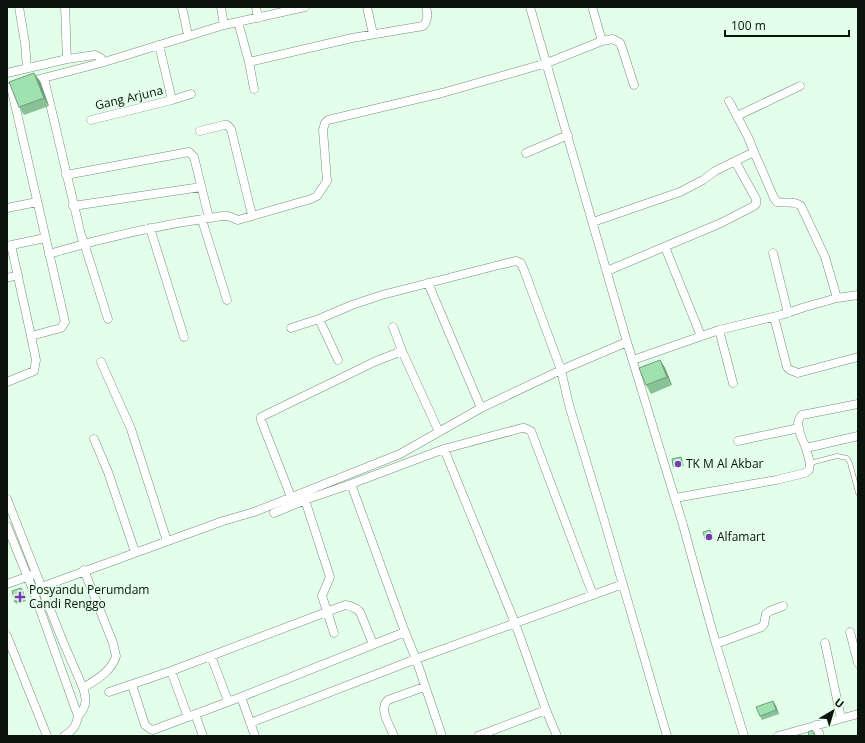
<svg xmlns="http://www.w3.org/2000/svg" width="865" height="743" font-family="'Open Sans',sans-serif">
  <rect width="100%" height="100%" fill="#e3fee9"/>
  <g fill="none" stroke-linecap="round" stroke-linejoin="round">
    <defs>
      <path id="lane" d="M810,463l27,-7 10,2 3,5 8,30"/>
      <path id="street" d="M19,7l6,36 2,25
        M65,7c1,18 1,34 2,52
        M182,7l6,28
        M221,7l3,18
        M256,7l2,11
        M367,7l6,27
        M530,7l97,335 56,183 33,119 28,92
        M238,22l11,40 103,-24 71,-12c5,-5 5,-12 3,-19
        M602,41l11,-2 7,4 2,5 12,37
        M159,45l13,55 19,-6
        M249,62l5,27
        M7,73l60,-14 28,-4 6,3v5
        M44,78l37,157 3,8 24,76
        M28,82l73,-19 123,-38 81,-18
        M737,116l63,-30
        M91,120l81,-20
        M200,131l24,-6h3l4,4 21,86
        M526,153l42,-18
        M66,175l123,-23 5,5 15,61
        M73,206l128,-19
        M7,208l30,-6
        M202,220l25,80
        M593,222l87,-30 23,-12 12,-9 39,-19 -6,-15 -19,-36
        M150,228l34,109
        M11,245l20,91 30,-8 4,-6 -54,-235
        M7,246l38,-8
        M665,247l36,89
        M773,253l15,60
        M49,254c56,-17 115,-30 173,-38h6l10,4 73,-21 6,-3 10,-15 -4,-51 2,-7 3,-3 114,-27 105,-30 55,-22 -9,-31
        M607,271l114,-48 33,-17 2,-2v-5l-21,-38
        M7,278l11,-3
        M428,283l53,125
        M837,298l21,-3
        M774,317l13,50 3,3 8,3 60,-16
        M319,319l19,41
        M393,327l9,24 37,81
        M719,330l14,53
        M627,342l-66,28 8,35 36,118 62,213
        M633,360l86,-30 62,-15 24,-8 32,-9 -12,-41 -24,-51c-7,-6 -15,-2 -24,-4l-3,-4 -20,-46
        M101,362l30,67 36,112
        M7,382l27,-11 2,-11 -5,-24
        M94,439l14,33 27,80
        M738,441l61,-13
        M806,448c-4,-10 -13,-25 -4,-33l56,-11
        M444,449l71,174 31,87 11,26
        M291,497l-30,-77v-3l113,-55 28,-11
        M675,498l101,-18 29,-7 4,-3 1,-7 -4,-15 52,-12
        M7,499l54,138 22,51c4,11 4,19 -5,28
        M305,500l25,77 -8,19 12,37
        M274,513l31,-13 46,-16
        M7,526l26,64 45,126c-2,11 -5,14 -14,20
        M7,584l25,-9
        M33,590l190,-69 31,-9 146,-58 81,-46 80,-38 -37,-100 -3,-7 -5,-2 -13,3 -121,31 -30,10 -33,14 -28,9
        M405,632l11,27 26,77
        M850,632l8,31
        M7,636l40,100
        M825,643l16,75
        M716,644l46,-17 2,-3 2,-10 4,-3 13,-5
        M211,656l17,45
        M171,671l17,46
        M132,685l13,40 5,4 3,1 88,-33 14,39
        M83,688c13,-8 29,-17 33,-32l-3,-13 -29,-73
        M109,692l62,-21 174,-66c6,1 10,2 15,7l13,32
        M241,697l164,-65 -54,-148 93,-35 78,-21h3l6,3 62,164
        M195,714l8,22
        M250,723l166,-64 207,-75
        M816,725l4,11
        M394,736c-4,-10 -16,-28 -6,-36l36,-13
        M478,736l68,-26
        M778,736l80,-22"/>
    </defs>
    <use href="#lane" stroke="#768f7c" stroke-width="5"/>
    <use href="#street" stroke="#768f7c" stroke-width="9"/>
    <use href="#lane" stroke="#fff" stroke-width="4"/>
    <use href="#street" stroke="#fff" stroke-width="8"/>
  </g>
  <path fill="#89c297" d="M40,81l9,25 -25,9 -5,-8z
    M660,360l5,8 7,17 -21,9 -5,-9z
    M681,457l1,2 2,7 -9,2 -2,-2z
    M712,532l2,7 -7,2 -2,-2z
    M23,590l3,11 -9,3 -2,-2z
    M773,701l3,5 3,8 -17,6 -2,-4z"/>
  <path fill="#6f9e7b" d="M34,73l6,8 9,25 -5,-8z
    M660,360l5,8 7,17 -5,-8z
    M773,701l3,5 3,8 -3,-4z"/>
  <path fill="#9fe2b0" stroke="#6f9e7b" d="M34,73l10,25 -25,9 -10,-25z
    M660,360l7,17 -21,8 -7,-17z
    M681,457l1,7 -9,2 -1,-7z
    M710,530l2,7 -7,2 -2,-7z
    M21,588l4,11 -10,3 -3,-11z
    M773,701l3,9 -16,6 -4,-9z
    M812,730l3,6h-6l-1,-4z"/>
  <g fill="#773db3" stroke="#e3fee9" stroke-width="1.5">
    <circle cx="678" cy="464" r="4"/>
    <circle cx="709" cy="537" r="4"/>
    <path d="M18 591h4v4h4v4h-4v4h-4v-4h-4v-4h4z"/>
  </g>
  <g text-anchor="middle" stroke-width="3" stroke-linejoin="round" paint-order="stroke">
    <g font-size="12" fill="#0a130d" stroke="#e3fee9">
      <text transform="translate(129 98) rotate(-13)" y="4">Gang Arjuna</text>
    </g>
    <g font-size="12" fill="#0a130d" stroke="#e3fee9" text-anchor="start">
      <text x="686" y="468">TK M Al Akbar</text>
      <text x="717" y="541">Alfamart</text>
      <text x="29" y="594">Posyandu Perumdam<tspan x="29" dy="14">Candi Renggo</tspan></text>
    </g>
  </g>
  <rect width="865" height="743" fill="none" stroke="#0a130d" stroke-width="16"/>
  <g transform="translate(833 711) rotate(38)" stroke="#e3fee9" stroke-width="3" paint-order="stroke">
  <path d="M0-3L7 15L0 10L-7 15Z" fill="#0a130d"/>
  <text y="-6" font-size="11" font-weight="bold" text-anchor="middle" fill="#0a130d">U</text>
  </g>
  <path d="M725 30v6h124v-6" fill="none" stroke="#0a130d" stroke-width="2"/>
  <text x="731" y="30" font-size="12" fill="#0a130d" stroke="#e3fee9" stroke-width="3" paint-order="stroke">100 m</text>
</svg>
